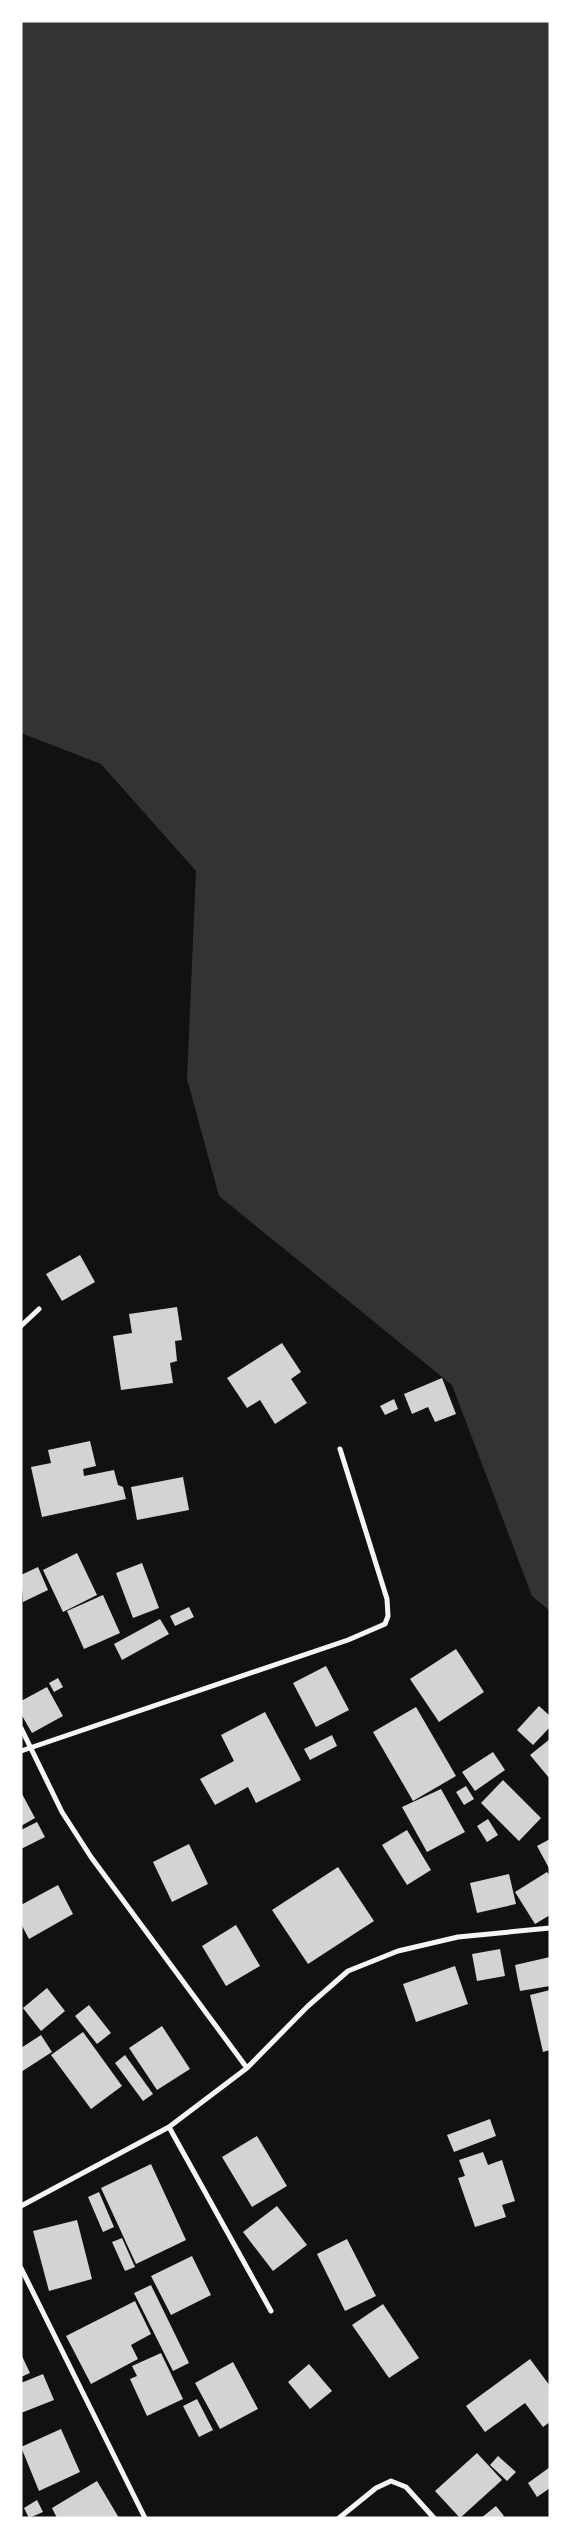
<svg xmlns="http://www.w3.org/2000/svg" width="571" height="2539" font-family="Barlow,sans-serif">
  <rect width="100%" height="100%" fill="#111"/>
  <path fill="#333" d="M21,21h529v1590l-18,-15 -80,-211 -233,-189 -32,-117 9,-208 -95,-107 -80,-31z"/>
  <path fill="#d3d3d3" d="M80,1255l15,27 -33,19 -16,-27z
    M177,1307l5,33 -7,1 2,20 -7,2 3,20 -52,7 -8,-54 19,-3 -3,-19z
    M282,1343l19,29 -10,7 16,24 -32,21 -15,-24 -13,8 -20,-30z
    M442,1378l14,36 -21,8 -7,-15 -16,7 -8,-20z
    M394,1399l4,10 -13,6 -5,-9z
    M90,1441l6,25 -13,3 1,7 30,-6 4,15 5,2 3,12 -84,18 -11,-50 20,-4 -3,-13z
    M183,1477l6,33 -52,10 -6,-33z
    M77,1553l20,42 -34,17 -20,-42z
    M142,1563l17,45 -26,10 -17,-45z
    M38,1567l10,23 -25,12 -2,-27z
    M103,1595l17,38 -36,16 -17,-38z
    M189,1607l5,10 -19,9 -5,-10z
    M160,1619l9,15 -47,26 -8,-16z
    M456,1649l28,43 -45,30 -29,-43z
    M326,1666l23,44 -33,17 -23,-44z
    M58,1678l5,9 -9,5 -5,-9z
    M47,1687l16,29 -31,17 -11,-19v-13z
    M539,1706l11,10v11l-17,18 -16,-15z
    M416,1707l40,69 -43,25 -40,-69z
    M265,1712l36,68 -45,23 -8,-16 -33,18 -15,-26 34,-18 -13,-26z
    M332,1735l5,11 -27,14 -6,-11z
    M550,1739v40l-20,-24z
    M493,1752l12,18 -30,21 -13,-19z
    M503,1780l38,38 -22,23 -38,-38z
    M466,1786l8,13 -10,6 -8,-13z
    M441,1789l24,43 -38,20 -25,-45z
    M21,1792l14,26 -14,8z
    M488,1819l10,16 -11,7 -10,-16z
    M37,1822l8,15 -24,12v-19z
    M407,1830l24,40 -24,15 -25,-40z
    M550,1839v31l-13,-24z
    M189,1844l19,40 -36,18 -19,-40z
    M338,1867l36,54 -66,43 -36,-54z
    M547,1872l3,4v39l-15,9 -20,-32z
    M509,1874l7,30 -39,9 -7,-30z
    M58,1885l15,29 -44,25 -8,-15v-19z
    M236,1925l24,41 -34,20 -24,-40z
    M500,1949l5,27 -28,5 -5,-27z
    M550,1957v29l-30,5 -5,-26z
    M455,1966l13,38 -52,18 -13,-38z
    M47,1988l18,23 -24,20 -18,-23z
    M550,1990v60l-7,2 -13,-57z
    M89,2005l22,28 -14,11 -22,-28z
    M162,2026l28,43 -33,21 -28,-42z
    M83,2032l39,54 -31,23 -40,-54z
    M41,2035l11,17 -31,20v-24z
    M125,2055l28,39 -10,7 -28,-38z
    M490,2119l6,17 -42,16 -7,-17z
    M257,2136l30,50 -35,21 -30,-50z
    M483,2152l5,13 14,-5 13,41 -13,4 4,12 -31,10 -17,-49 7,-2 -6,-16z
    M151,2164l35,76 -50,24 -35,-76z
    M99,2192l15,35 -11,5 -15,-35z
    M277,2206l30,39 -34,26 -30,-39z
    M77,2220l15,59 -43,12 -16,-60z
    M122,2238l13,29 -10,4 -13,-29z
    M347,2239l29,57 -31,15 -28,-57z
    M192,2256l19,39 -40,20 -20,-39z
    M151,2285l38,78 -16,8 -39,-78z
    M135,2301l16,33 -20,11 7,14 -47,25 -25,-48z
    M383,2304l36,54 -30,20 -37,-53z
    M161,2353l22,46 -36,17 -17,-37 7,-3 -5,-10z
    M21,2354l9,19 -9,4z
    M530,2359l20,27v36l-7,5 -18,-24 -40,29 -19,-26z
    M233,2362l25,47 -38,20 -25,-46z
    M309,2364l23,27 -22,18 -22,-27z
    M43,2374l11,26 -33,13v-30z
    M197,2399l16,31 -14,7 -16,-31z
    M61,2429l19,43 -41,19 -18,-44z
    M477,2453l25,27 -42,38 -25,-27z
    M498,2456l18,16 -9,9 -17,-16z
    M550,2467v21l-13,9 -9,-14z
    M97,2481l22,37h-62l-5,-10z
    M37,2500l6,12 -14,6 -5,-10z
    M496,2506l8,10 -3,2h-20z"/>
  <g fill="none" stroke-linecap="round" stroke-linejoin="round">
    <path stroke="#f5f5f5" stroke-width="5" d="M21,1326l18,-17
      M21,1728l41,84 29,45 156,211
      M21,1751l327,-111 37,-16 3,-8 -1,-17 -47,-150
      M169,2127l102,184
      M21,2206l148,-79 78,-59 61,-62 40,-35 50,-20 60,-14 92,-9
      M21,2268l124,250
      M339,2518l37,-30 15,-7 15,6 28,31"/>
  </g>
  <rect width="571" height="2539" fill="none" stroke="#ffffff" stroke-width="45"/>
</svg>
